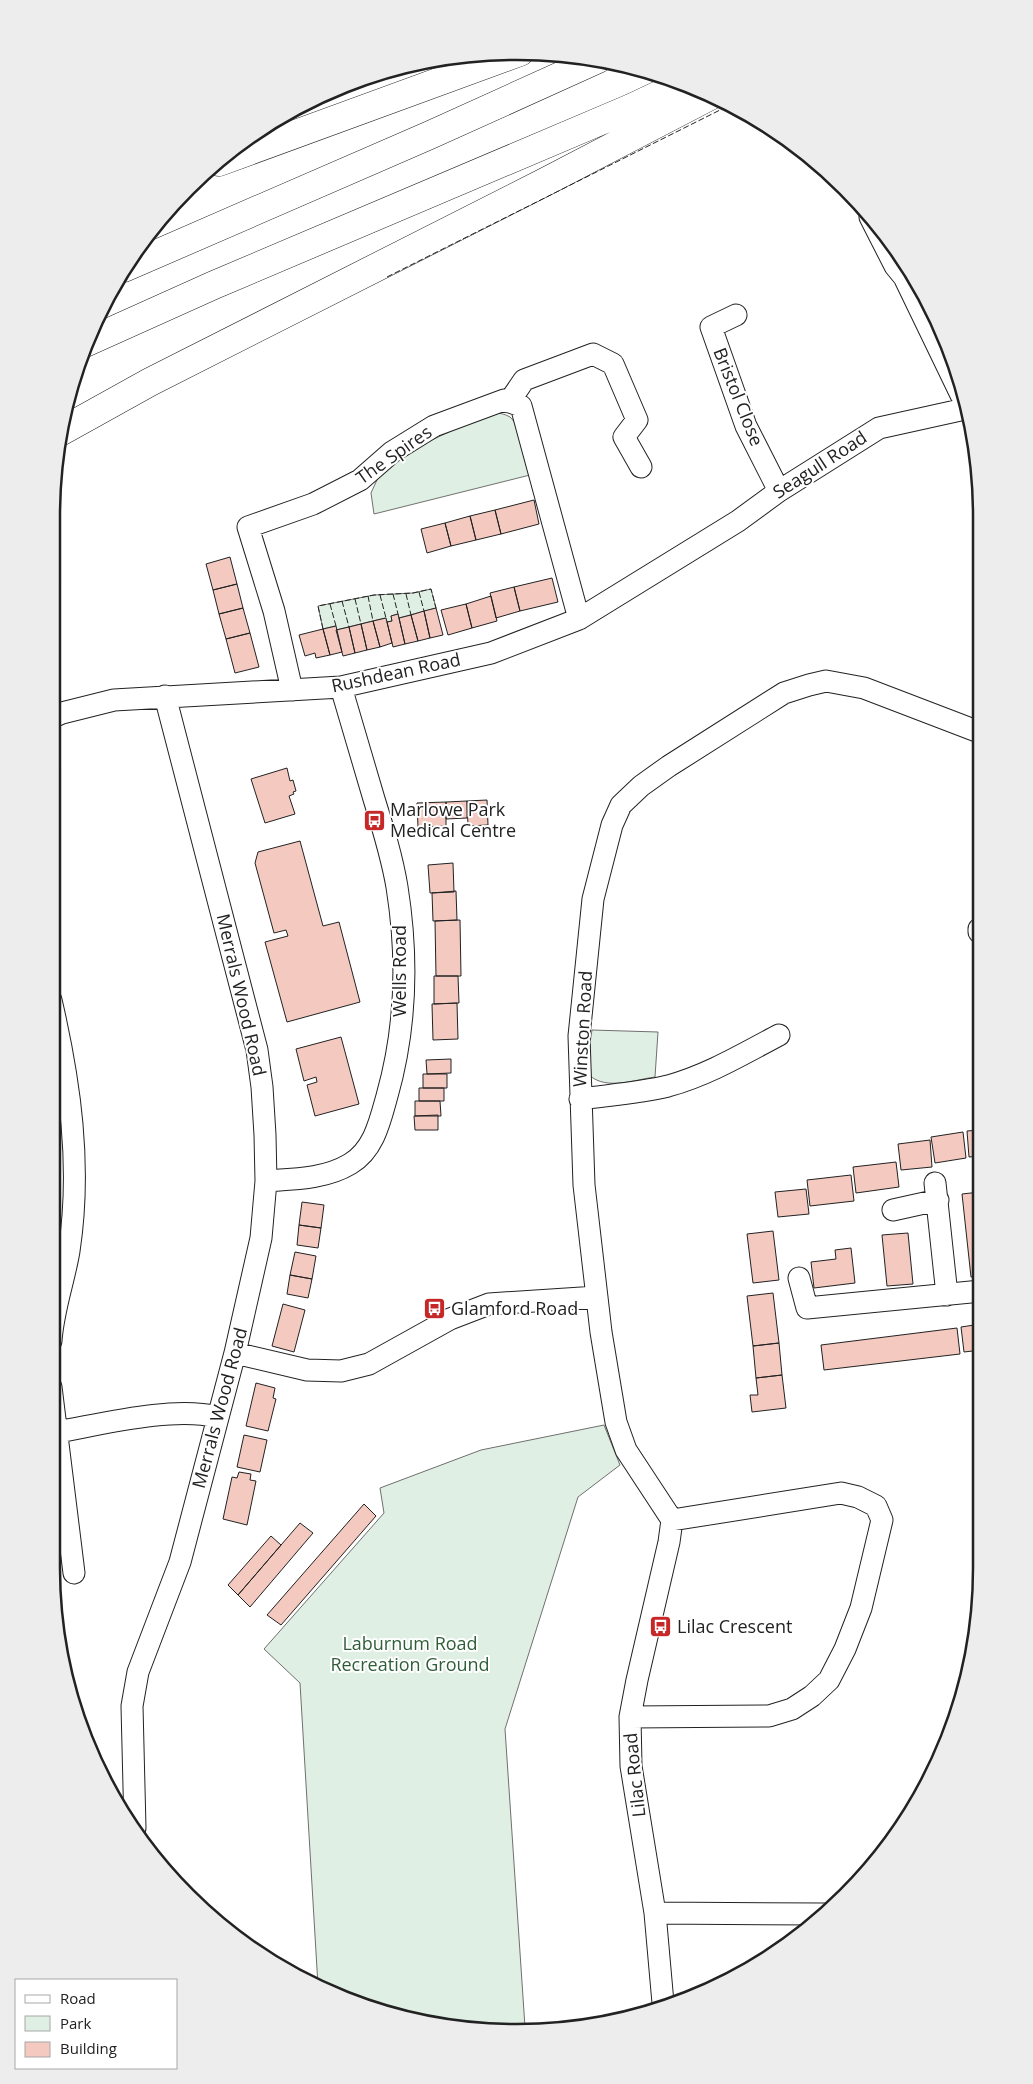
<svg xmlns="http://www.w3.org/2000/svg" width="1033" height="2084" font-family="'Open Sans',sans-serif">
  <rect width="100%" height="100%" fill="#fff"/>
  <path fill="#e0efe3" stroke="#6f6f6f" d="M494,413c6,0 11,1 16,4 11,9 16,43 20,58l-156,39 -3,-21 11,-24 37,-23 64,-30z
    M431,589l5,19 -37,10 -1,-4 -7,2 1,5 -5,1 -2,-4 -49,12 -1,-4 -12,3 -5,-23 56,-11 39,-2z
    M592,1030l66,2 -3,45c-22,3 -47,13 -65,-1l-3,-14z
    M604,1425l16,40 -42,32 -73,232 20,298 -100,-3 -87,-27 -20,-11 -18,-303 -36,-34 120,-136 -4,-25 101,-38z"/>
  <path fill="#f3c9c0" stroke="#222" d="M534,500l5,24 -38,10 -6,-24z
    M495,510l6,24 -25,6 -6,-24z
    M470,516l6,24 -25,6 -6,-23z
    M445,523l6,23 -24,7 -6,-24z
    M230,557l7,27 -24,6 -7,-26z
    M552,578l6,24 -38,9 -6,-24z
    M237,584l6,24 -24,6 -6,-24z
    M514,587l6,24 -24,7 -6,-25z
    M491,596l6,25 -25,7 -6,-24z
    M466,604l6,24 -24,7 -7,-25z
    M243,608l7,25 -24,6 -7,-25z
    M436,608l7,27 -13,3 -6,-27z
    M424,611l6,27 -12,3 -7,-26z
    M398,614l7,30 -12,3 -6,-25 5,-1 -1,-5z
    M411,615l7,26 -13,3 -6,-26z
    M386,618l6,25 -12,4 -7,-26z
    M373,621l7,26 -13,3 -6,-26z
    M361,624l6,26 -12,3 -6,-26z
    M336,626l6,26 -12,3 -7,-26z
    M349,627l6,26 -12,3 -7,-26z
    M323,629l7,26 -14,3 -1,-5 -10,3 -6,-21z
    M250,633l9,34 -24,6 -9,-34z
    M287,768l3,13 3,-1 3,11 -3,1 1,2 -5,2 6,18 -30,9 -14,-44z
    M487,800l1,25 -20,1 -1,-25z
    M467,801v17l-21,1v-17z
    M446,802v24l-28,1 -1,-24z
    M300,841l23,85 16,-4 21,80 -73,20 -22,-80 23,-6 -2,-6 -12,3 -19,-70 3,-11z
    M453,863l1,29 -24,1 -2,-28z
    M456,891l1,29 -24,1 -1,-28z
    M460,920l1,56h-25l-1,-55z
    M434,976h24l1,27 -25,1z
    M457,1003l1,36 -25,1 -1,-36z
    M341,1037l18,67 -44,12 -8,-31 10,-3 -1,-5 -12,4 -8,-32z
    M451,1059v14l-24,1 -1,-14z
    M423,1074h24v14h-24z
    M419,1088h25v13h-25z
    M415,1101h25l1,15h-26z
    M438,1115v15h-23l-1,-14z
    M980,1130v26l-11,1 -2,-26z
    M963,1132l3,26 -31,5 -4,-26z
    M930,1140l2,27 -31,3 -3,-26z
    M896,1162l3,25 -43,6 -3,-26z
    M851,1175l3,26 -44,5 -3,-26z
    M806,1189l3,25 -31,3 -3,-25z
    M980,1192l1,84 -10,1 -9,-83z
    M302,1202l22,3 -3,23 -22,-3z
    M299,1225l22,3 -3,20 -21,-3z
    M773,1231l6,49 -26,3 -6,-49z
    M908,1233l5,51 -26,2 -5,-51z
    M851,1248l4,35 -41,5 -3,-26 25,-3 -1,-9z
    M295,1252l21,4 -4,23 -22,-4z
    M290,1275l22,4 -4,19 -21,-4z
    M773,1293l6,50 -26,3 -6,-50z
    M283,1304l22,6 -11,42 -22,-6z
    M981,1324v26l-17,2 -3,-25z
    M957,1328l3,26 -136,16 -3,-25z
    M779,1343l3,32 -26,3 -3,-32z
    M782,1375l4,33 -34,4 -2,-17h8l-2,-17z
    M256,1383l19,5 -2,10 3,1 -8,32 -22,-5z
    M244,1435l23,5 -7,32 -23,-5z
    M239,1472l12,2 -1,6 6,1 -9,44 -24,-6 9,-42 5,1z
    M364,1504l12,12 -95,109 -14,-10z
    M300,1523l13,10 -63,74 -12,-12z
    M271,1536l10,9 -43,50 -10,-10z"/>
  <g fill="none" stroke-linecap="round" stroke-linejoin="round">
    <defs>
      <path id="minor" d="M870,217l25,49 9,11 57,118
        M736,315l-25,12 35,99 33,65
        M509,402l15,-22 69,-26 20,10 24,56 -13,17 17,30
        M292,690l-18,-79 -26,-84 65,-23 47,-24 32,-28 42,-26 70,-26 17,6 58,213
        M51,718l11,-5 52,-13 227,-13 150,-34 88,-34 159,-98 41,-30 100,-63 86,-19
        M979,929v3
        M580,1099c29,-4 60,-6 88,-13 40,-11 75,-32 111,-51
        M266,1181c28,-2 59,-2 84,-17 24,-14 30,-43 37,-68 19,-67 21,-140 10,-209 -5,-30 -14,-59 -23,-88 -11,-37 -22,-75 -33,-112
        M935,1183l12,112
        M893,1210l45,-10
        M799,1278l8,30 174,-17
        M51,1341c2,-31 13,-60 18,-90 13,-85 1,-169 -18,-251
        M235,1353l72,17 34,1 28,-7 81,-45 39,-15 108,-7
        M51,1387l23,186
        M57,1432c46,-8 116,-26 160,-15
        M672,1520l-46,-70 -10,-28 -15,-90 -17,-147 -5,-149 14,-137 19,-74 9,-20 20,-19 28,-20 115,-73 25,-8 17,-4 38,7 115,44
        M630,1717l139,-1 23,-7 20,-13 17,-16 16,-31 16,-41 21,-88 -6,-14 -18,-9 -17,-4 -169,27
        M135,1828l-3,-122 6,-34 42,-110 55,-209 26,-115 5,-57 -1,-46 -3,-48 -5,-37 -92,-354
        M655,1913l169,1
        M663,2003l-8,-90 -24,-147 -1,-49 7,-37 32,-138 3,-22"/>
      <path id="highway" d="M219,162l301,-110
        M124,268l306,-133 168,-76
        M85,343l129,-58 417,-177 53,-25
        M60,432l90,-50 393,-199 167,-87"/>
    </defs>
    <use href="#minor" stroke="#222" stroke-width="23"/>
    <use href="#highway" stroke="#222" stroke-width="29"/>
    <use href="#minor" stroke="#fff" stroke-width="21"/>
    <use href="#highway" stroke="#fff" stroke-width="28"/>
    <path stroke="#222" stroke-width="1" stroke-dasharray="6 2.5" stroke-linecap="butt" d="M387,277l341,-171
      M419,592l5,19
      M393,594l5,20
      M406,594l5,21
      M380,595l6,23
      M368,596l5,25
      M355,599l6,25
      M342,601l7,26
      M330,604l6,22
      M323,629l-5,-23 56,-11 39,-2 18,-4 5,19"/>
  </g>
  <defs>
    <symbol id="bus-square" viewBox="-11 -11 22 22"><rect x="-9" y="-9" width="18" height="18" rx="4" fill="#c62828" stroke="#fff"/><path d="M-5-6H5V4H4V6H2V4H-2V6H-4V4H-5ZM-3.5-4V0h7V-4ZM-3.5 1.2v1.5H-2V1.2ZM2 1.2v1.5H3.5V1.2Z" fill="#fff"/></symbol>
  </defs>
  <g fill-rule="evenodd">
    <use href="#bus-square" x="362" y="808" width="25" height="25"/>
    <use href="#bus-square" x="422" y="1296" width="25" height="25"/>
    <use href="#bus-square" x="648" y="1614" width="25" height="25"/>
  </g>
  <g text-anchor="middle" stroke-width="4" stroke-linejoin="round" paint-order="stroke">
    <g font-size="18" fill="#222" stroke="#fff">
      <text transform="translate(738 397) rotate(68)" y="6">Bristol Close</text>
      <text transform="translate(394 455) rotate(-35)" y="6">The Spires</text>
      <text transform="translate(820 465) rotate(-33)" y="6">Seagull Road</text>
      <text transform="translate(396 673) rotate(-12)" y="6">Rushdean Road</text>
      <text transform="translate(400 971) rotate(-90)" y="6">Wells Road</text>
      <text transform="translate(241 995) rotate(77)" y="6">Merrals Wood Road</text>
      <text transform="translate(583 1029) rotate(-87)" y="6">Winston Road</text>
      <text transform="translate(220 1408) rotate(-75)" y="6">Merrals Wood Road</text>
      <text transform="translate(635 1775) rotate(-96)" y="6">Lilac Road</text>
    </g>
    <g font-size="18" fill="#222" stroke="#fff" text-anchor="start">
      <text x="390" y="816">Marlowe Park<tspan x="390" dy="21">Medical Centre</tspan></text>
      <text x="451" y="1315">Glamford Road</text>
      <text x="677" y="1633">Lilac Crescent</text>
    </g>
    <g font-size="18" fill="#2f5e38" stroke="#fff">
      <text x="410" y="1650">Laburnum Road<tspan x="410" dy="21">Recreation Ground</tspan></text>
    </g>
  </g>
  <path d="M0 0H1033V2084H0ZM516 60H517A456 456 0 0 1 973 516V1568A456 456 0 0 1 517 2024H516A456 456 0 0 1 60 1568V516A456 456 0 0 1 516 60Z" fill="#ededed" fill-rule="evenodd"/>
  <path fill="none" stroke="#222" stroke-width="2.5" d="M516 60H517A456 456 0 0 1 973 516V1568A456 456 0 0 1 517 2024H516A456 456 0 0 1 60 1568V516A456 456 0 0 1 516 60Z"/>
  <rect x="15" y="1979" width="162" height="90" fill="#ffffff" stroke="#a7a7a7"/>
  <rect x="25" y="1995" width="25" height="8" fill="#ffffff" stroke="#a7a7a7"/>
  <text x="60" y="2004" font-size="15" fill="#222222">Road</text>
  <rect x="25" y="2016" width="25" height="15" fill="#e0efe3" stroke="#a7a7a7"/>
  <text x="60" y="2029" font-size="15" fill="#222222">Park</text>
  <rect x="25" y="2042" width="25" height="15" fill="#f3c9c0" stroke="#a7a7a7"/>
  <text x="60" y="2054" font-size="15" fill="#222222">Building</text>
</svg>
